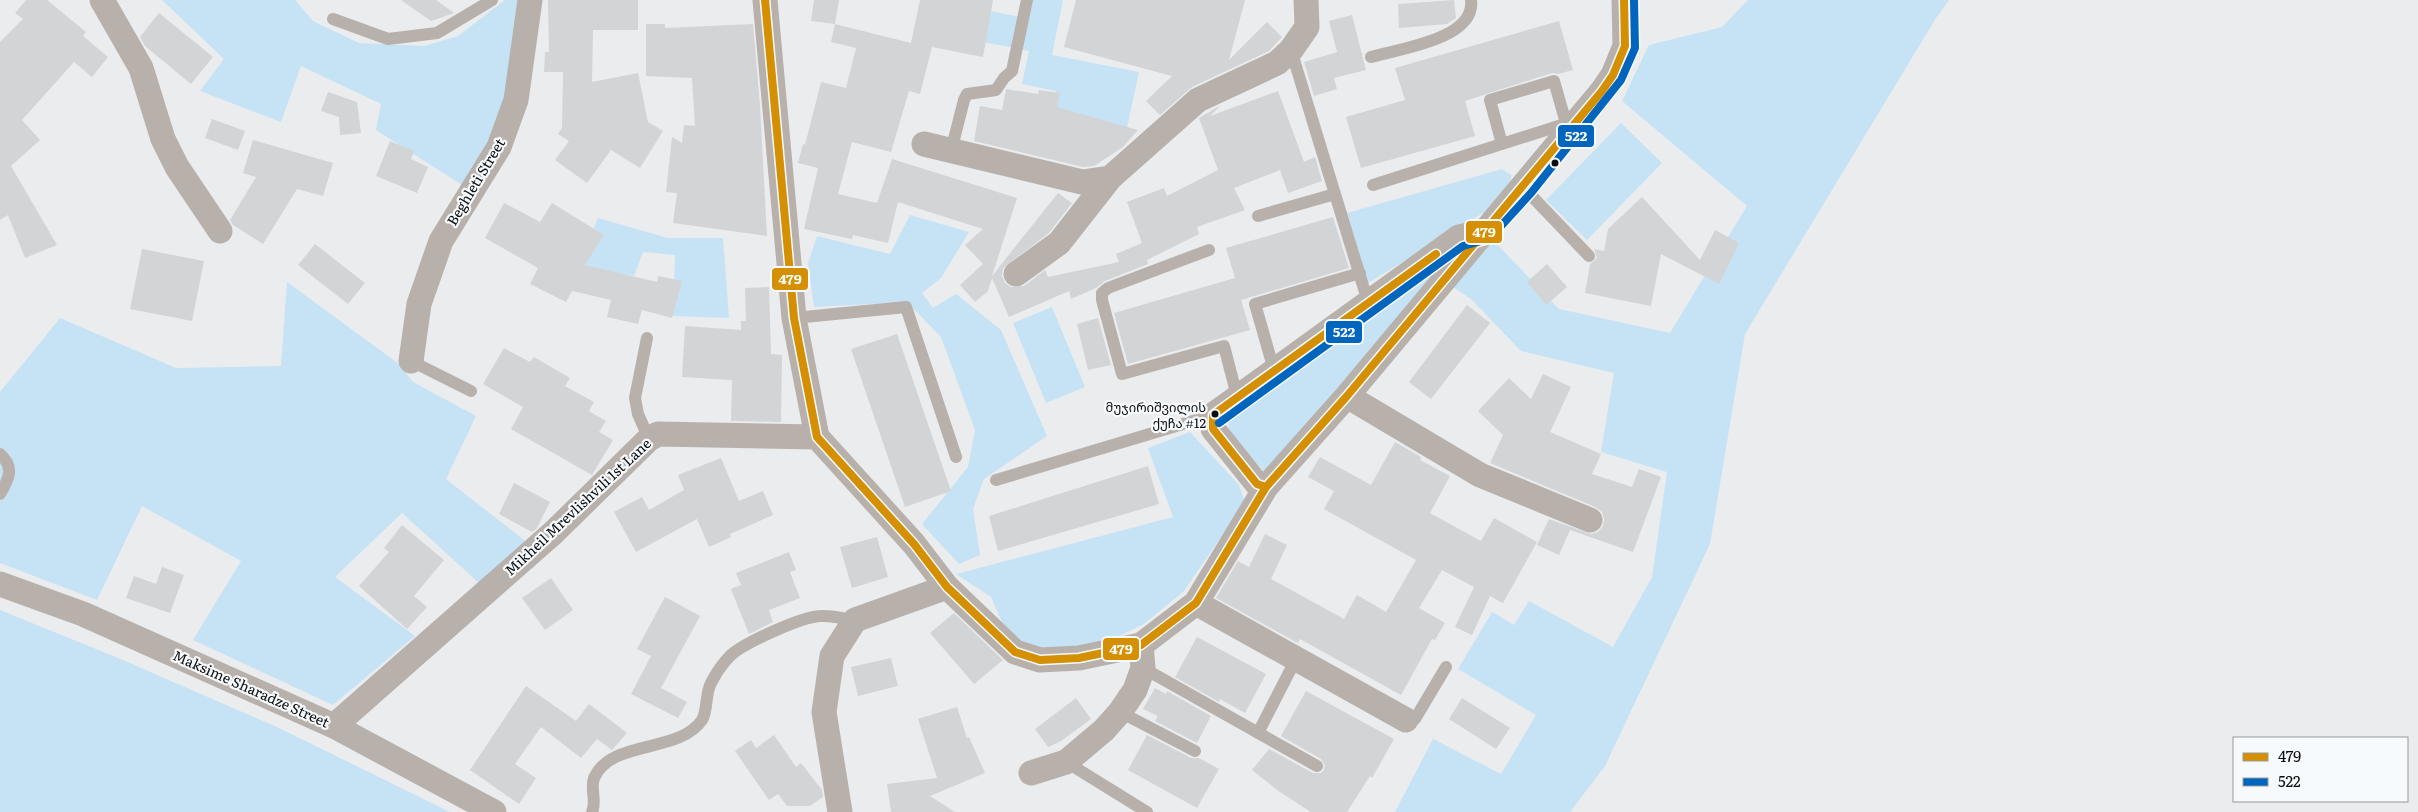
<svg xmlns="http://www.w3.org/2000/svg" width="2418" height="812" font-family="Literata,'Noto Sans Georgian',serif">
  <rect width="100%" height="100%" fill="#eaecee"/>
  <path fill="#c6e3f5" d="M162,0h133l18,21 46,22 65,3 34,-10 47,-36h17l-16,107 -41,80 -89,-57 5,-26 -80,-38 -20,56 -81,-31 24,-32z
    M1024,0h39l-11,55 87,17 -12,56 -75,-15 4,-22 -34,-7 7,-33 -71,-14 7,-31 56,11z
    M1748,0h201l-13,18 -191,316 -35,210 -105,222 -35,46h-175l38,-73 68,35 35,-59 -78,-46 34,-57 22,13 15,-24 84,46 39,-70 15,-105 -66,-20 13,-79 -93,-22 -50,-52 -18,-12 40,-47 66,69 111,24 77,-127 -125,-105 27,-56 73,-18z
    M1621,123l41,40 -75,77 -41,-40z
    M1502,169l9,6v11l-5,13 -138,84 -21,-70z
    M910,215l59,17 -28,46 -19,15 11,15 23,-14 45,36 46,106 -63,43 -11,30 7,46 -21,9 -37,-40 46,-57 7,-37 -34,-93 -34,-35 -93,5 -6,-44 9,-27 73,18z
    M598,218l70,20h55l6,80 -56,-2 2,-61 -32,-3 -9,24 -56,-9z
    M1455,249l-189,224 -36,-38 -2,-14z
    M287,282l112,82 14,18 63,34 -30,63 83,65 -50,39 -77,-70 -67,64 80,59 -82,69 -140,-65 48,-79 -99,-55 -45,94 -97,-37v-171l60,-74 116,50 105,-2z
    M1052,307l33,80 -39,16 -33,-80z
    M1190,432l49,53 6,17 -61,89 -40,33 -35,17 -41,10 -45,-5 -21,-24 -11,-25 -35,-23 217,-57 -25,-69z
    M0,610l123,50 156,68 171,84h-450z"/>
  <path fill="#d3d4d5" d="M26,0h21l39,32 -3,4 25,21 -16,20 -18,-15 -52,58 18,20 -29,26 46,79 -32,13 -17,-43 -8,5v-178l23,-23 -8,-6z
    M401,0h35l18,13 -23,8z
    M548,0h90v30h-45l-1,52 46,-9 10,49 15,9 -23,37 -29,-18 -24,33 -32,-23 14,-19 -11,-7 4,-6 1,-56h-19l1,-20h4z
    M814,0h25l-4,24 -24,-3z
    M920,0h73l-10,57 -51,-10 -12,47 -11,-3 -18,61 -39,-10 -14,52 39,9 15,-44 125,39 -25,78 66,-83 14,10 -23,30 -46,35 -1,8 3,7 6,4 13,-1 21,-16 3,7 71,-15 -3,-8 26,-11 -15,-41 37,-14 3,8 51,-26 -19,-52 22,-13 -11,11 68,-25 26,71 11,-5 7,24 -34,12 -8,-23 -46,18 11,22 -48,17 2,7 -52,26 1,4 -43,17 -9,7 -25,11 -2,-8 -60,26 -17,-39 -4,13 -13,11 -15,-17 23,-21 -18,-19 18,-16 -85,-27 -10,41 -35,-8 -1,4 -48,-10 14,-61 -20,-5 5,-19 2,1 16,-63 25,6 10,-40 -25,-6 4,-18 76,19z
    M1076,0h169l-16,60 38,-38 15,15 -13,14 -77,36 -32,28 -14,-14 26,-25 -108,-29z
    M1454,0l2,18 -9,6 -48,4 -1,-24z
    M159,13l54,44 -22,27 -46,-38 -5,-9z
    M1352,15l14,55 -32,8 3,11 -23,7 -10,-34 33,-10 -8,-31z
    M1559,21l14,49 -15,4 -6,-1 -87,28 10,35 -114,32 -15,-51 59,-17 -10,-32z
    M646,24h19v4l88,-4 7,82 7,130 -94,-13 4,-30 -11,-1 6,-55 10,6 2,-18 11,1 -3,-48 -46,-2z
    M1006,89l32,5 1,-4 21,3 -3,14 81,23 -15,17 -29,19 -11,1 -109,-26 6,-35 22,4z
    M328,92l29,10 4,31 -21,2 -1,-18 -18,-6z
    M212,119l33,12 -7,19 -33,-12z
    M253,140l80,23 -10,33 -26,-7 -34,55 -30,-19 -3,-5 26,-43 -13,-4z
    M390,141l24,10 -3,8 17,8 -11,26 -41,-17z
    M1642,197l58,63 15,-30 24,13 -20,41 -58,-30 -10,52 -66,-13 5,-29 7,-6 -3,-9 10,2 4,-22z
    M504,203l36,19 12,-19 52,32 -19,30 72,17 1,-6 24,5 -10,37 -30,-8 -4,14 -31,-7 4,-17 -39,-9 -6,11 -36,-18 8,-16 -53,-30z
    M1333,217l16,51 -108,32 9,30 -122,34 -14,-51 121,-35 -9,-30z
    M315,244l50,39 -17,21 -50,-39z
    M142,249l62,12 -12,60 -62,-12z
    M1547,264l20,23 -21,18 -19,-23z
    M769,287l2,67 11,1 -1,67 -50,-1 1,-41 -50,-3 3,-51 56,4v-9h5l-1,-33z
    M1467,305l23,18 -59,76 -22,-17z
    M1098,318l13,47 -23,5 -11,-46z
    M897,334l54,157 -46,16 -54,-158z
    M504,348l26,14 4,-5 36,21 -5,8 29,16 -5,9 17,10 -7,11 14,8 -21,35 -81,-46 12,-22 -40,-23z
    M1543,374l28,13 -21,45 51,22 -9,20 40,13 7,-18 22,8 -28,75 -63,-22 -11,25 -22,-10 12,-26 42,15 7,-2 5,-6 1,-7 -2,-7 -7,-5 -105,-44 13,-28 -25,-24 31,-33 22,21z
    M1395,442l26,15 -1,3 30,16 -20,37 51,28 13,-23 43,24 -34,61 -13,-7 -18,39 -17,-8 19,-40 -32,-17 -23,38 26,15 -10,17 -3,-1 -31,56 -101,-56 -2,4 -82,-45 22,-37 11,6 16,-33 22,11 -16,34 73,40 13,-24 29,17 30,-52 -92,-51 10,-18 -26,-14 12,-20 51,28z
    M721,458l18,43 24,-10 10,24 -43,19 1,3 -22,10 -12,-28 -61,33 -22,-40 28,-15 7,13 35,-20 -6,-15z
    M1148,466l11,38 -161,47 -9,-35z
    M514,483l36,19 -13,26 -5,4 -33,-18z
    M402,525l42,35 -30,36 13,11 -20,22 -48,-43 30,-34 -5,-4z
    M877,537l11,40 -36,11 -12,-41z
    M789,552l7,18 -6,2 10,26 -31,12 4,12 -24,12 -18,-45 10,-4 -5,-12z
    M162,567l22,8 -14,38 -44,-15 8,-22 22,8z
    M551,578l22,32 -28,20 -23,-32z
    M665,597l35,19 -39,72 26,14 -9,16 -47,-24 20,-38 -14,-7z
    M954,613l49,47 -29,24 -44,-51z
    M1197,637l69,37 -21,39 -25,-14 -1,3 -44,-25z
    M891,658l7,28 -40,10 -7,-29z
    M526,686l50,35 13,-17 38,29 -15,17 -15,-11 -16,19 -40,-31 -26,37 21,14 -17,26 -49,-34z
    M1155,688l11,6 1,-3 44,25 -14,27 -42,-22 3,-5 -15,-7z
    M1306,691l88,48 -22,39 -2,-2 -23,36h-36l-31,-20 -28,-22 17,-21 44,24h8l3,-3 1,-5 -4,-6 -40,-23z
    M1076,698l15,21 -30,22 -13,6 -13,-18z
    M1462,698l48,30 -14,21 -47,-30z
    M957,707l10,31 2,-1 16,36 -55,23 25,16h-64l-4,-28 50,-6 -19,-59z
    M774,735l22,32 5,-4 21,27 1,7 -13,9h-23l-9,-12 -9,6 -34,-49 16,-11 5,8z
    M1147,735l44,23h8l20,11 -22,39 -69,-38z"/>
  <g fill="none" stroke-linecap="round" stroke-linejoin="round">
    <path stroke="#b8b1ab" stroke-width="12" d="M333,19l55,20 49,-6 55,-33
      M1291,50l77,252
      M1371,57c28,-8 105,-18 100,-57
      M1502,144l-12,-44 64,-19 12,42
      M951,151l13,-51 3,-6 29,-4 8,-12 8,-7 15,-71
      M1373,185l198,-63
      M1523,187l66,69
      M1258,216l77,-22
      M1209,250l-101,38 -6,5v7l20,74 102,-28 13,50
      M794,318l112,-11 50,150
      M647,338l-12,60 3,16 11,25
      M411,361l60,30
      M1274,370l-19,-66 105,-31
      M0,454c15,13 9,25 0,40
      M996,480l217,-65
      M1143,668l174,98
      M1120,712l75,39
      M1406,720l9,-1 31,-52
      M1258,733l38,-74
      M1066,762l81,50
      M592,812c5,-10 -2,-23 2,-34 17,-39 85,-24 108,-58 6,-10 3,-26 9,-37 5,-10 12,-20 20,-28 13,-12 72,-39 90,-39 11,-1 23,3 34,4"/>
    <path stroke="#b8b1ab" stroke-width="25" d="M102,0l39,68 22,71 14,28 43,64
      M765,0l29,318 23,119 97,107 33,43 68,65 25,8 39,-2 62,-13 55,-42 70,-116 81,-91 255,-305 11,-16 12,-29 -1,-46
      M924,144l158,38 28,-4
      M1016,274l43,-31 51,-65 88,-78 79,-37 14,-13 16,-23 -1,-27
      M411,361l8,-57 22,-63 58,-94 17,-47 14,-100
      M1347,396l133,79 110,45
      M1266,487l-9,-3 -44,-55v-14l246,-178 23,-5
      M0,584l83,30 251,112 160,86
      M1196,603l210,117
      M334,726l219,-193 96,-94 9,-5 159,3
      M1031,773l35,-11 38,-32 16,-18 15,-22 8,-22 -2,-23
      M840,812l-16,-100 8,-56 23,-36 92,-33"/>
    <defs>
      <path id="bus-1" d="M765,0l29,318 23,119 97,107 33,43 68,65 25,8 39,-2 62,-13 55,-42 70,-116 81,-91 255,-305 11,-16 12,-29 -1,-46
        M1266,487l-9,-3 -44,-55v-14l223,-161"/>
      <path id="bus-2" d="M1219,423l244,-177 26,-7 42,-46 90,-113 14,-32 -1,-48"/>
    </defs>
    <use href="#bus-1" stroke="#f6fafc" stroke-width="11"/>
    <use href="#bus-2" stroke="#f6fafc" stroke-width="11"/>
    <use href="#bus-1" stroke="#d48f02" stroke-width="8"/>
    <use href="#bus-2" stroke="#0065bd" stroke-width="8"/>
  </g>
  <g fill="#0c0d0e" stroke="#f6fafc" stroke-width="2">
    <circle cx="1555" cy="163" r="4.5"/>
    <circle cx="1215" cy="414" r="4.5"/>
  </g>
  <g text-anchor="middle" stroke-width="4.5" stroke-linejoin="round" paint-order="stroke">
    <g font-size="13" fill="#0c0d0e" stroke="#f6fafc" text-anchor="end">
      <text x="1206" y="412">მუჯირიშვილის<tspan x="1206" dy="16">ქუჩა #12</tspan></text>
    </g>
    <g font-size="14" fill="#0c0d0e" stroke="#f6fafc">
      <text transform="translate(476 182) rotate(-59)" y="5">Beghleti Street</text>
      <text transform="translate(578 507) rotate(-43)" y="5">Mikheil Mrevlishvili 1st Lane</text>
      <text transform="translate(251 689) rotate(24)" y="5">Maksime Sharadze Street</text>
    </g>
  </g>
  <g stroke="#f6fafc" stroke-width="2">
    <rect x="1557" y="124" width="38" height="24" rx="5" fill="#0065bd"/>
    <rect x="1465" y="220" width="38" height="24" rx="5" fill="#d48f02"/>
    <rect x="771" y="267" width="38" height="24" rx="5" fill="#d48f02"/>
    <rect x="1325" y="320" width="38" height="24" rx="5" fill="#0065bd"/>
    <rect x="1102" y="637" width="38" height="24" rx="5" fill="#d48f02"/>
  </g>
  <g font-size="14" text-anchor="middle" font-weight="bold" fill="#fff">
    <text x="1576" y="141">522</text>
    <text x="1484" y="237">479</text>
    <text x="790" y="284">479</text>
    <text x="1344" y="337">522</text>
    <text x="1121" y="654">479</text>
  </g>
  <rect x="2233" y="737" width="175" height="65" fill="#f6fafc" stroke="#989b9d"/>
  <rect x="2243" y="753" width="25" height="8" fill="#d48f02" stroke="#989b9d"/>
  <text x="2278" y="762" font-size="15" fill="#0c0d0e">479</text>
  <rect x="2243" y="778" width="25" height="8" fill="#0065bd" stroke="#989b9d"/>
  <text x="2278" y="787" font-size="15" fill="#0c0d0e">522</text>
</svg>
